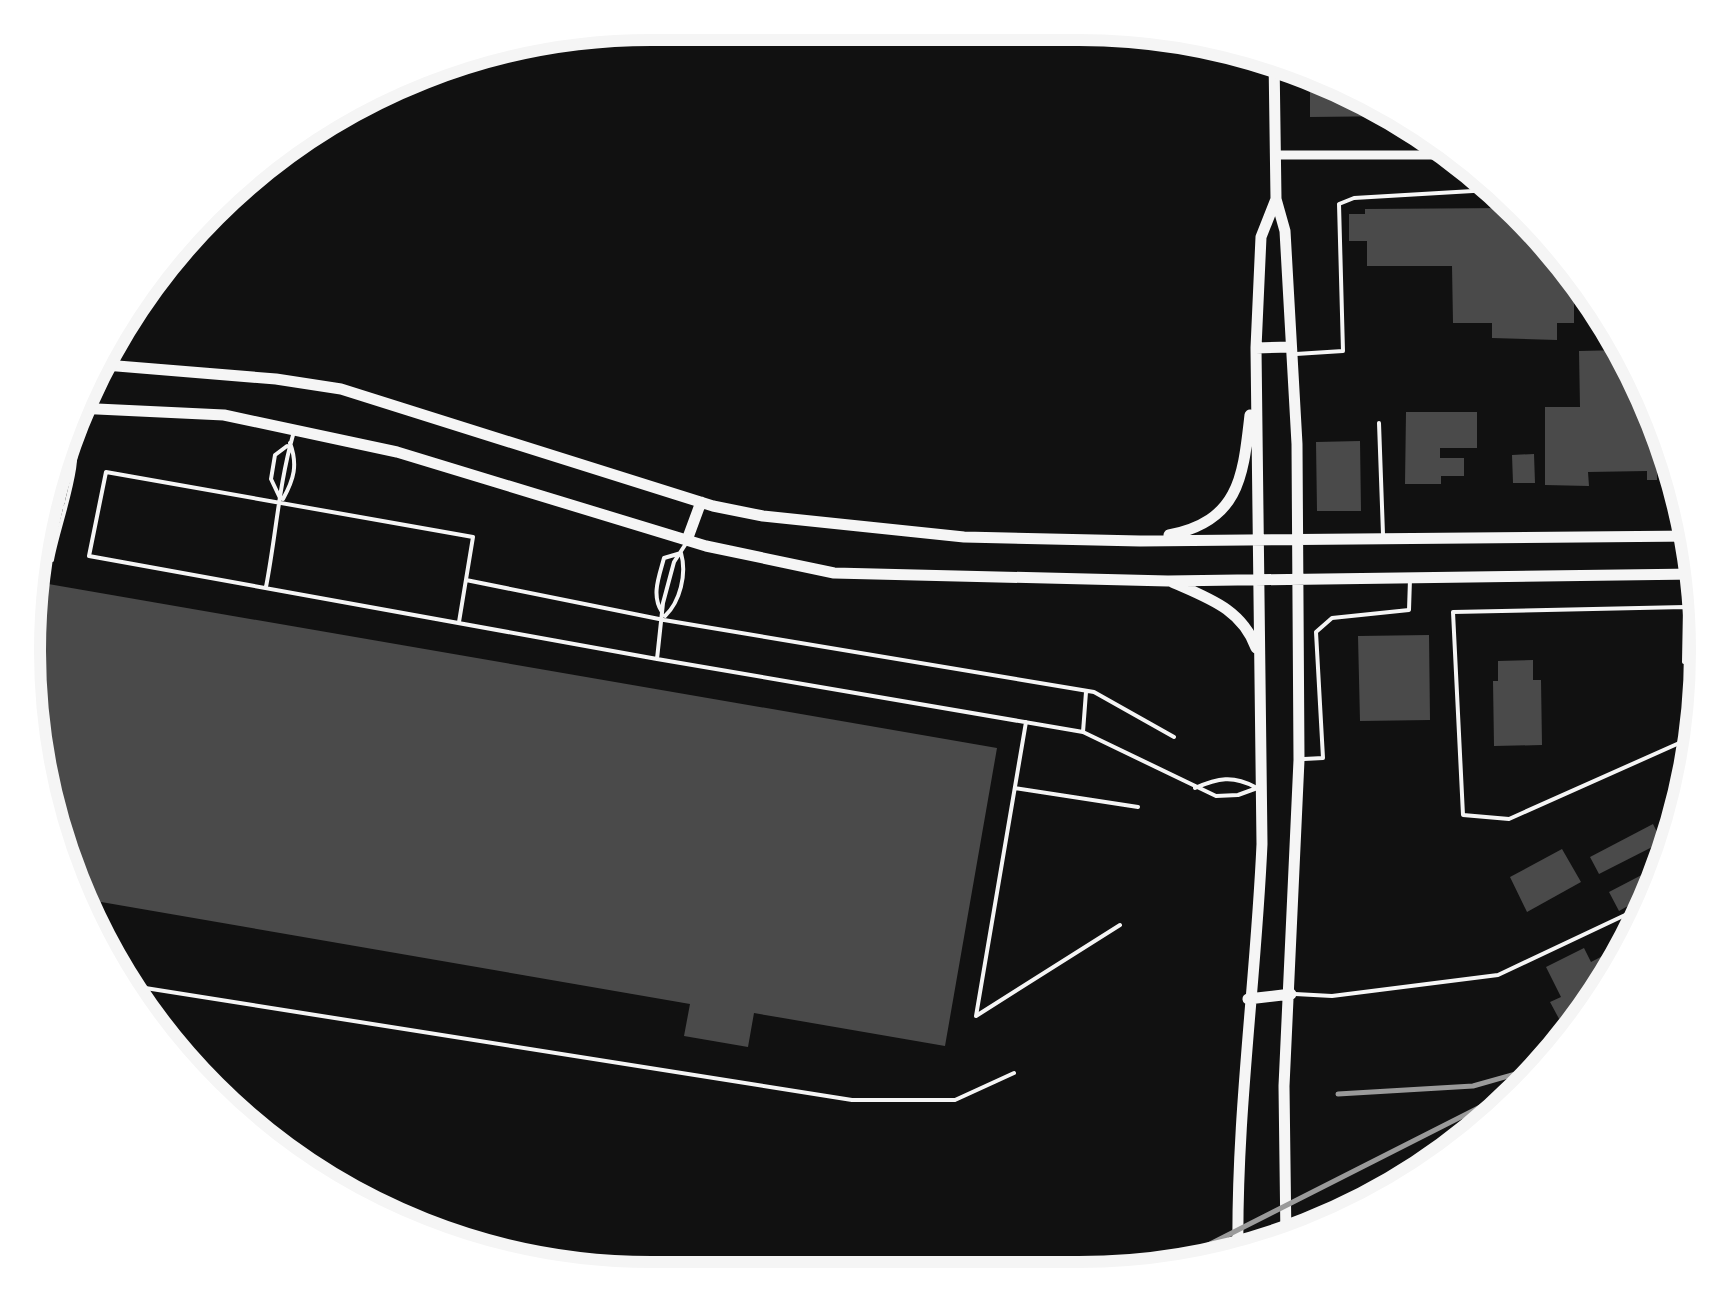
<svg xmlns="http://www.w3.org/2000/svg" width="1730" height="1302" font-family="Quicksand,sans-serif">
  <rect width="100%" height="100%" fill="#111"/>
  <path fill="#4a4a4a" d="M1310,75l91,41 -91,1z
    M1508,208l66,66v49h-17v17l-65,-2v-15h-39l-1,-57h-85v-25h-18v-27h16v-5z
    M1622,350l50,121h-15v9h-10v-9l-59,1 1,14 -44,-1v-78h35l-1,-56z
    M1406,412h71v36h-37v10h24v18h-23v8h-36z
    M1360,441l1,70h-44l-1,-69z
    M1534,454l1,29h-22l-1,-28z
    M31,581l966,167 -52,298 -191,-33 -6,34 -64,-11 6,-32 -612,-106 -22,-44 -32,-161z
    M1429,635l1,85 -70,1 -2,-85z
    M1533,660v20h8l1,65 -48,1 -1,-65h5v-20z
    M1653,824l9,18 -63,32 -9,-17z
    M1562,849l19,33 -54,30 -17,-35z
    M1657,867l-13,30 -25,14 -10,-19z
    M1624,945l-22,55 -19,19 -19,9 -14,-26 11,-5 -15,-30 38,-19 7,14z"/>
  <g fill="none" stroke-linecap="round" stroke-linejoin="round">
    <path stroke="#f5f5f5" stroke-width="4" d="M1296,354l47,-3 -4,-147 15,-6 136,-8
      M1379,423l4,111
      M61,451l-3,23 5,27
      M280,498l-9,-19 4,-24 12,-9
      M283,499c11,-20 15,-34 7,-56
      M43,503l19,4
      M33,556l19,4c7,-39 35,-105 19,-138
      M466,580l198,40 430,72 80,45
      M266,587c10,-52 13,-103 27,-152
      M662,612c-11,-17 -3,-35 2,-54l17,-5
      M665,616c15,-14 22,-42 16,-63
      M459,622l14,-85 -367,-65 -17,84 568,103 6,-56 11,-41 11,-17
      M657,659l426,73 133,64 22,-1 22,-8
      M1695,661l-11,1 1,-55 -232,5 10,203 46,4 186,-83
      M1026,722l-50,294 144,-91
      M1083,732l3,-40
      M1304,759l19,-1 -7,-126 16,-14 77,-8 1,-31
      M1015,788l123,19
      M1195,788c23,-10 38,-13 60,-1
      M120,984l732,116h103l59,-27
      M1295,994l37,2 166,-21 142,-67"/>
    <path stroke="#f5f5f5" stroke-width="9" d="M1275,155h180"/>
    <path stroke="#f5f5f5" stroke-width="11" d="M1274,58l2,141 9,32 12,213 2,316 -15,326 2,155
      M1256,348l35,-1
      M93,364l183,15 65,10 372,117 50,10 201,21 176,4 555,-5
      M76,408l148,7 173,37 309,94 128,27 334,8 527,-7
      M1169,535c71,-14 74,-59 81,-120
      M687,540l14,-38
      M1172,582c36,16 70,27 84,66
      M1248,999l43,-5
      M1238,1254c-2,-138 18,-273 24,-410l-6,-496 5,-111 15,-38"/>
    <path stroke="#9a9a9a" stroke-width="5" d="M1338,1094l135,-8 60,-17
      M1423,1162l37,-20
      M1245,1252l194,-89
      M1151,1274l359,-182"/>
  </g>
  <path d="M0 0H1730V1302H0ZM651 40H1079A611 611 0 0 1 1690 651V651A611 611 0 0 1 1079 1262H651A611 611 0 0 1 40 651V651A611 611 0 0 1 651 40Z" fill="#fff" fill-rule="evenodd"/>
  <path fill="none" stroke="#f5f5f5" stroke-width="12" d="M651 40H1079A611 611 0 0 1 1690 651V651A611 611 0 0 1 1079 1262H651A611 611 0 0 1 40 651V651A611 611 0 0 1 651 40Z"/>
</svg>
